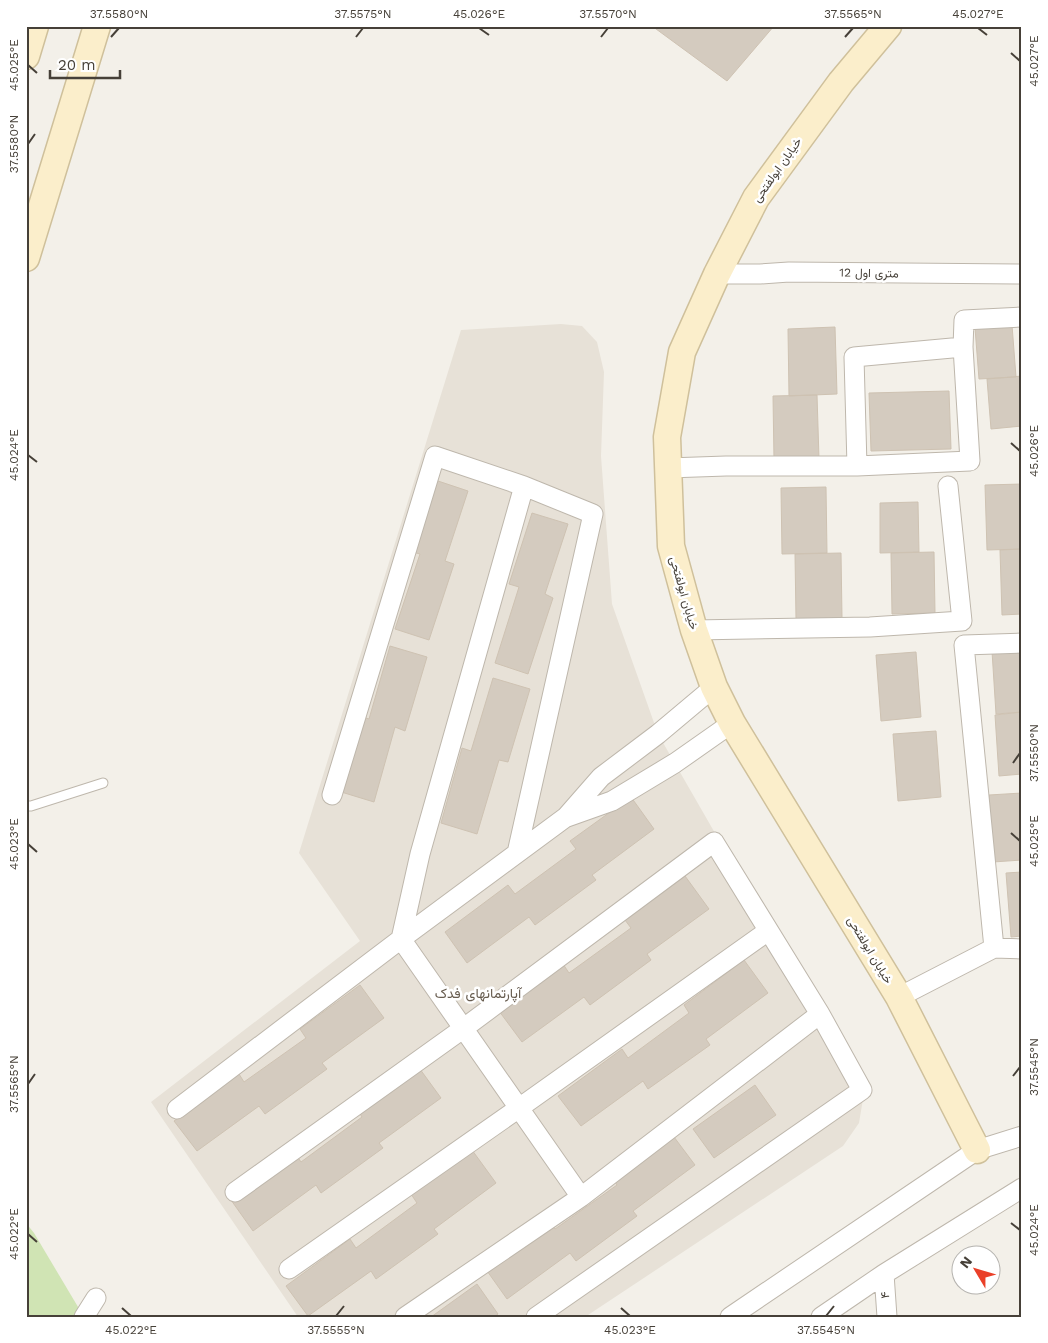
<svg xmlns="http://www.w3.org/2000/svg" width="1048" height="1343" font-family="'Work Sans',Vazirmatn,sans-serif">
  <rect width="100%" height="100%" fill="#f3f0e9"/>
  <path fill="#e7e1d7" d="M561,324l21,2 15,16 7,30 -3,84 11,148 46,130 195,339 10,26 -4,24 -16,23 -258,171h-287l-147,-215 209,-161 -61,-88 162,-523z"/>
  <path fill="#d0e4b4" d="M26,1223l8,10 50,84h-58z"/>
  <path fill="#d4cbbf" stroke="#cec2b2" d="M652,26h122l-47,55z
    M1012,325l4,52 -37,2 -4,-51z
    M835,327l2,67 -48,2 -1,-67z
    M1022,376v50l-31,3 -4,-50z
    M949,391l2,58 -80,2 -2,-58z
    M817,395l2,64 -45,1 -1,-64z
    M432,479l36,12 -23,70 9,3 -25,76 -34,-11 25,-75 -11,-3z
    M1022,484v65l-35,1 -2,-65z
    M826,487l1,66 -45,1 -1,-66z
    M918,502l1,50 -39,1v-50z
    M532,513l36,11 -23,70 8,4 -25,76 -33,-11 24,-76 -10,-3z
    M1022,549v65l-20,1 -2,-65z
    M934,552l1,61 -43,1 -1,-61z
    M841,553l1,65 -46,1 -1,-65z
    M390,646l37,11 -22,74 -10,-4 -21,75 -36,-11 22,-75 9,3z
    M1022,649v63l-26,2 -4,-63z
    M916,652l5,65 -40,4 -5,-66z
    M493,678l37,11 -22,73 -9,-2 -22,74 -36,-11 21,-75 9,3z
    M1022,712v62l-23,2 -4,-61z
    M936,731l5,66 -43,4 -5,-67z
    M1022,793v67l-29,2 -4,-67z
    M631,797l23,32 -62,46 4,5 -61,45 -6,-8 -62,46 -22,-31 63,-47 7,9 61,-45 -6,-8z
    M1022,872v64l-11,1 -5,-64z
    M685,876l24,33 -62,45 4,6 -61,45 -6,-8 -62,45 -23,-31 64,-47 6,9 62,-45 -6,-8z
    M744,960l24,33 -62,46 4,6 -62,44 -5,-8 -62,45 -23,-30 64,-47 6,9 61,-45 -5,-8z
    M360,985l24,33 -62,45 5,6 -62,45 -6,-8 -62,45 -23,-30 65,-47 5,8 62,-44 -6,-9z
    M417,1065l24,33 -62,45 4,5 -62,45 -5,-8 -63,46 -22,-31 64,-47 6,9 61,-45 -5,-8z
    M755,1085l21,30 -62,43 -21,-29z
    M671,1133l24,32 -62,46 4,5 -61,45 -6,-8 -63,46 -22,-31 64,-47 6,8 62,-44 -6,-9z
    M472,1150l24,33 -62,46 4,5 -62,45 -5,-8 -63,45 -22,-30 64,-47 6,9 61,-45 -6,-9z
    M477,1284l21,30 -4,3h-63z"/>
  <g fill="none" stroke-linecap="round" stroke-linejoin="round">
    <defs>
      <path id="lane" d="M26,806h5l72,-23"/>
      <path id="street" d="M717,274h43l29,-2 233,2
        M963,347l1,-27 58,-3
        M668,468l58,-2h131l113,-5 -7,-114 -109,10 3,109
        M694,630l176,-3 92,-6 -14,-135
        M332,795l103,-339 89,30 -104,368 -19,85 180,258
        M567,817l45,-16 63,-38 57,-40
        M517,853l76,-339 -69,-28
        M994,948l-30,-303 58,-2
        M899,997l95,-49 28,1
        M177,1109l224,-170 165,-122 35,-40 57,-43 56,-47
        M235,1192l229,-164 250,-186 106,172 -239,183 -176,120
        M289,1269l230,-161 249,-177
        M884,1274l3,43
        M84,1317l12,-19
        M536,1317l326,-227 -42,-76
        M730,1317l247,-167 45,-14
        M821,1317l63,-43 138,-86v2"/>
      <path id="secondary" d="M888,26l-47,56 -85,116 -39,76 -35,78 -15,85 4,109 23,84 20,57 18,36 167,274 78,153
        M26,56l9,-30
        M26,258l71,-232"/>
    </defs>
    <use href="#lane" stroke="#beb7ac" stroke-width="11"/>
    <use href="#street" stroke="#beb7ac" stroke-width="21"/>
    <use href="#secondary" stroke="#cfc09b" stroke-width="29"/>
    <use href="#lane" stroke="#fff" stroke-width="9"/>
    <use href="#street" stroke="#fff" stroke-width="19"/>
    <use href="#secondary" stroke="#fbeecb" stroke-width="26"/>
  </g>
  <path fill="none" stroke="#464038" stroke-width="2" d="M479,28l10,7M978,28l9,7M111,37l8,-9M356,37l7,-9M601,37l7,-9M845,37l8,-9M1011,53l9,8M28,65l9,8M28,144l7,-10M1011,443l9,8M28,455l9,7M1013,763l7,-10M1011,833l9,8M28,844l9,8M1013,1076l7,-9M28,1084l7,-10M1011,1223l9,7M28,1234l9,8M122,1308l9,8M621,1308l9,8M336,1316l8,-10M826,1316l8,-10"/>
  <g text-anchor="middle" stroke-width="5" stroke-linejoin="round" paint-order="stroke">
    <g font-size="12" fill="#464038" stroke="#fff">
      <text transform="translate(777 170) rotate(-55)" y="4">خیابان ابولفتحی</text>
      <text transform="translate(869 273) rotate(1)" y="4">12 متری اول</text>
      <text transform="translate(684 593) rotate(74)" y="4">خیابان ابولفتحی</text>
      <text transform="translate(870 950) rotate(59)" y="4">خیابان ابولفتحی</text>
      <text transform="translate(885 1295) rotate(-94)" y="4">۴</text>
    </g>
    <g font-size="14" fill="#685d50" stroke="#fff">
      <text x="478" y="998">آپارتمانهای فدک</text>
    </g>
  </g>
  <rect width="1048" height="1343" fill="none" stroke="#ffffff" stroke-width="55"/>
  <g transform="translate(976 1270) rotate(308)"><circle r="24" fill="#ffffff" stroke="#b5b3af"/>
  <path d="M0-4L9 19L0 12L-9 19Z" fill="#ea4029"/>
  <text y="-8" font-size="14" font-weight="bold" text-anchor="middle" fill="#464038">N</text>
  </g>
  <path d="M50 70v8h70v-8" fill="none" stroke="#464038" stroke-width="2.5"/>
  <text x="58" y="70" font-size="15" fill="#464038" stroke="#ffffff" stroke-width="4" paint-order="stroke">20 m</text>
  <rect x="28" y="28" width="992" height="1288" fill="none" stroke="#464038" stroke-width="2"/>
  <g font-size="12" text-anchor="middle" fill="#464038">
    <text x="119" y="18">37.5580°N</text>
    <text x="363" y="18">37.5575°N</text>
    <text x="479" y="18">45.026°E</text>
    <text x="608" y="18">37.5570°N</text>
    <text x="853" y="18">37.5565°N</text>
    <text x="978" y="18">45.027°E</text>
    <text transform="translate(1034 61) rotate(-90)" y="4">45.027°E</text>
    <text transform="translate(14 65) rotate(-90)" y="4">45.025°E</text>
    <text transform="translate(14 144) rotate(-90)" y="4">37.5580°N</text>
    <text transform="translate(1034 451) rotate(-90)" y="4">45.026°E</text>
    <text transform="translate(14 455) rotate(-90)" y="4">45.024°E</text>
    <text transform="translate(1034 753) rotate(-90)" y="4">37.5550°N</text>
    <text transform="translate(1034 841) rotate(-90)" y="4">45.025°E</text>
    <text transform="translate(14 844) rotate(-90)" y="4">45.023°E</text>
    <text transform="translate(1034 1067) rotate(-90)" y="4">37.5545°N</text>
    <text transform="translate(14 1084) rotate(-90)" y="4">37.5565°N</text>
    <text transform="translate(1034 1230) rotate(-90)" y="4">45.024°E</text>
    <text transform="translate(14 1234) rotate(-90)" y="4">45.022°E</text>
    <text x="131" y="1334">45.022°E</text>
    <text x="336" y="1334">37.5555°N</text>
    <text x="630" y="1334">45.023°E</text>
    <text x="826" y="1334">37.5545°N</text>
  </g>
</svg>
